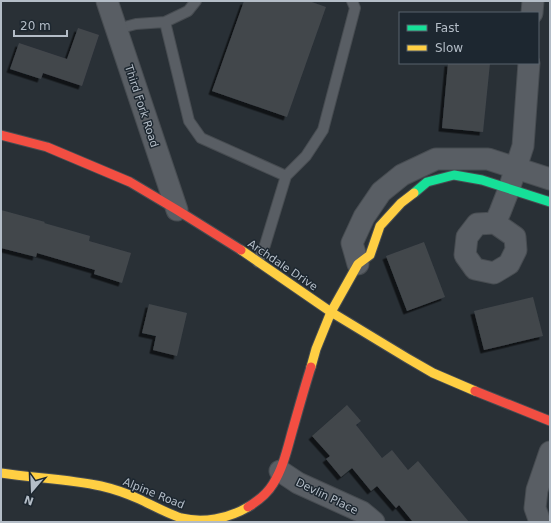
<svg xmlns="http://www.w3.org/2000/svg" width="551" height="523" font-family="'DejaVu Sans',sans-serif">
  <defs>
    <filter id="shadow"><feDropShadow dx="-3.5" dy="3.5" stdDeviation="0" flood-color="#0009"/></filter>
  </defs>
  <rect width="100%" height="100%" fill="#293036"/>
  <path fill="#42474c" filter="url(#shadow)" d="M244,1h65l17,6 -39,110 -75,-26z
    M78,28l21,7 -17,51 -39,-13 -2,6 -31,-10 9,-26 48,16z
    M448,63h42l-7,69 -41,-4z
    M1,210l44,12 -1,1 46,13 -1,5 42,12 -9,30 -28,-9 1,-4 -58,-17 -1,4 -35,-9z
    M424,242l21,55 -38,14 -21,-55z
    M533,297l10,39 -59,14 -10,-39z
    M149,304l38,9 -10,43 -24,-6 3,-14 -14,-3z
    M347,405l14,16 -5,4 26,33 10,-8 16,20 10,-9 51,61h-56l-14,-17 -3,3 -19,-22 -6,5 -19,-23 -11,9 -15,-18 4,-3 -18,-20z"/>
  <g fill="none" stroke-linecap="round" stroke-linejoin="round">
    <defs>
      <path id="lane" d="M165,22l23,-11 8,-10
        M117,29l19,-5 29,-2 24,99 12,17 85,38
        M258,262l7,-17 21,-69 20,-20 17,-26 32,-122 -3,-7"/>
      <path id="street" d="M107,1l70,209
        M532,13l1,-12
        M495,223l5,-11 9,-23 14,-43 6,-83
        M495,223l20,14 1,13 -7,14 -15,9 -19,-4 -10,-14 2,-18 10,-13z
        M358,264l-6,-21 12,-26 17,-25 21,-17 34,-16h52l62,20
        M280,471l18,12 64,29 12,10
        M540,522l-5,-14 2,-18 13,-38"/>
      <path id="fast" d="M414,193l13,-11 27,-7 28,5 68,22"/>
      <path id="slow" d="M241,250l90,62 76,46 26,15 42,18
        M311,367l5,-18 15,-37 27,-48 12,-9 10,-29 21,-23 13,-10
        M1,473c33,5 67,6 100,13 13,3 25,7 38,13 13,6 27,14 42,19 22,5 47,1 67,-11"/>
      <path id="jam" d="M1,135l46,12 83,35 47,28 64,40
        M475,391l75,30
        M248,507c10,-6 19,-13 25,-23 10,-16 14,-34 19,-52 6,-21 12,-43 19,-65"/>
    </defs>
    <use href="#lane" stroke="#474c51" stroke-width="12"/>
    <use href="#street" stroke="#474c51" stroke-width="23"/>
    <use href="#fast" stroke="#474c51" stroke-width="11"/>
    <use href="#slow" stroke="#474c51" stroke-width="11"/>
    <use href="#jam" stroke="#474c51" stroke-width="11"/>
    <use href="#lane" stroke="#595e64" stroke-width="10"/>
    <use href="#street" stroke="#595e64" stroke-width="21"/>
    <use href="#fast" stroke="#16e098" stroke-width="9"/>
    <use href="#slow" stroke="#ffcf43" stroke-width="9"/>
    <use href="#jam" stroke="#f24e42" stroke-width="9"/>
  </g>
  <g text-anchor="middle" stroke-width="3" stroke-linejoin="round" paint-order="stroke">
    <g font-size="11" fill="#b4bdc7" stroke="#1d2730">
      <text transform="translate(142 106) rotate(72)" y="4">Third Fork Road</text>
      <text transform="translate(283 265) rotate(34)" y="4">Archdale Drive</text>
      <text transform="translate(154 493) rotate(22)" y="4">Alpine Road</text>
      <text transform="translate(327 496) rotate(26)" y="4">Devlin Place</text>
    </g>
  </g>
  <rect width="551" height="523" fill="none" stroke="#b4bdc7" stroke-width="4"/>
  <rect x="399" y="12" width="140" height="52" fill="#1d2730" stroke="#59636c"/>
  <rect x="407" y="25" width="20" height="6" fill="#16e098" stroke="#59636c"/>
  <text x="435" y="32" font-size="12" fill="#b4bdc7">Fast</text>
  <rect x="407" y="45" width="20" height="6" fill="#ffcf43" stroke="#59636c"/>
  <text x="435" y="52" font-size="12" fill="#b4bdc7">Slow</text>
  <g transform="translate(32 491) rotate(199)" stroke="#1d2730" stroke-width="3" paint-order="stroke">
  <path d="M0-3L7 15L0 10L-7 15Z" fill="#b4bdc7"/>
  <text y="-6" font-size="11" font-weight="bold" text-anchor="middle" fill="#b4bdc7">N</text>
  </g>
  <path d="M14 30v6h53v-6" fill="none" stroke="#b4bdc7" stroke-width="2"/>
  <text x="20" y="30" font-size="12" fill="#b4bdc7" stroke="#1d2730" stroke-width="3" paint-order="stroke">20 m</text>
</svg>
